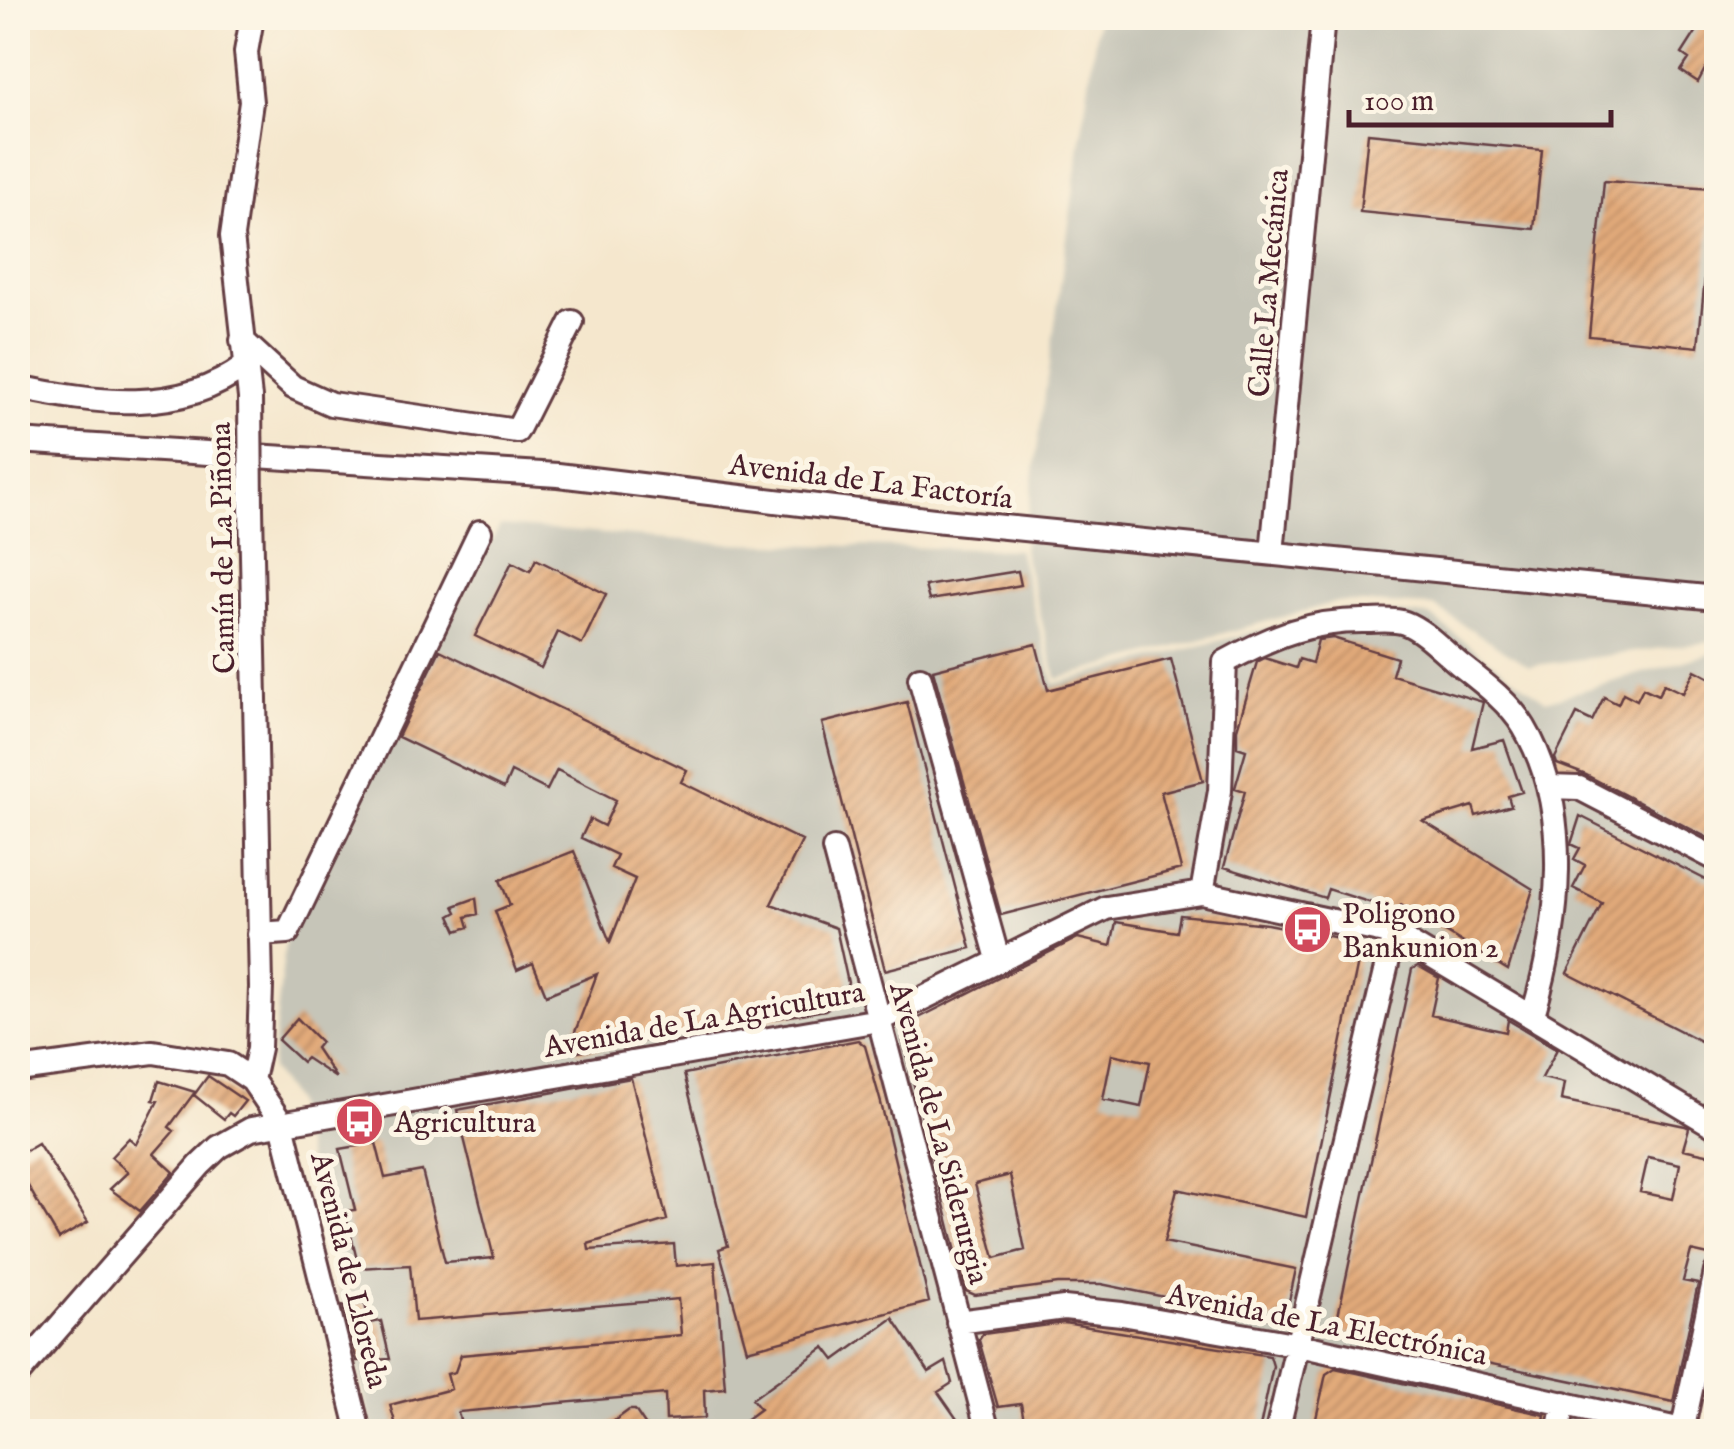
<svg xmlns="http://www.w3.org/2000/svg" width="1734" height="1449" font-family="'IM FELL English',serif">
  <defs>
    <pattern id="building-hatch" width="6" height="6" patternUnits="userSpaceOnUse" patternTransform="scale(2.5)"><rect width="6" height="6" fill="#e2aa7a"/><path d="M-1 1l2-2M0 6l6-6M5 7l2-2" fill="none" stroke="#b98a64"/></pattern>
  </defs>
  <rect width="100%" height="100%" fill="#fcf5e5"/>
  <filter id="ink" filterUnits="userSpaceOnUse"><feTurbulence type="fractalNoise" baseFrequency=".01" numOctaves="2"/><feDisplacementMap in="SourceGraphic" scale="20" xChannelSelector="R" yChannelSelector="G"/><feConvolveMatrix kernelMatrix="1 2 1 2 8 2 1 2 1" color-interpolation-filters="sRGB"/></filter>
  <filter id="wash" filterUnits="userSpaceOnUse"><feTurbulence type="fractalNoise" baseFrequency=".0048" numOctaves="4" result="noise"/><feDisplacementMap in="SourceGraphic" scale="40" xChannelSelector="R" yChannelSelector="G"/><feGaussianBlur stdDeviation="2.25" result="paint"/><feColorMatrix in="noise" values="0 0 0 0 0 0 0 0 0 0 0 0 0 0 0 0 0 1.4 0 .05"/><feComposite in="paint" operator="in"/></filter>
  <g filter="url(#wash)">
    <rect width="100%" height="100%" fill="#f5e7cd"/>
    <path fill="#c6c5b8" d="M1098,18h618v623l-187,25 -95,-60 -97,-4 -280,77 -34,-129z
      M500,526l223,17 295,7 36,134 287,-75 89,7 116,85 170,-49v662l-22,117h-1321l-80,-331 -22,-30 17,-153z"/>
    <g id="blocks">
      <path fill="url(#building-hatch)" fill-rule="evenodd" d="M1705,18h11v59l-11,-8 -7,13 -17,-11 8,-12 -7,-5z
        M1368,133l174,17 -8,79 -174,-17z
        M1604,181l110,7 -16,159 -109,-11z
        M536,559l70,35 -24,50 -24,-12 -17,36 -66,-32 37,-74 18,9z
        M1018,571l3,14 -16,3 -76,12 -4,-14z
        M1333,638l64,20 -5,17 91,27 -11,46 32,-8 18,52 -14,4 3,10 -35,10 -3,-10 -50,15 110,68 -25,81 -107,-65 -1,7 -72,-23 -3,9 -101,-31 21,-76 -10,-3 11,-38 -9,-3v-18l20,-67 8,-4 31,10 3,-9 13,4 6,-23z
        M1036,644l12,46 123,-31 32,122 -42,11 20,77 -180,46 -68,-245z
        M440,650l247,120 -6,12 121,59 -31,63 65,24 12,55 -6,16 -17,11 -247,42 -3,-20 22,-58 -51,21 -13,-32 -16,7 -22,-59 15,-6 -10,-25 74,-29 36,91 25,-63 -24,-11 6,-13 -36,-17 9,-19 14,7 12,-26 -59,-30 -10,20 -36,-18 -7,16 -106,-51z
        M1695,670l21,11v161l-130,-67 -29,-11 -2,-6 22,-44 15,7 12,-24 14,7 5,-11 14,7 6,-12 15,7 6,-11 19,9z
        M907,702l64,246 -86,22 -63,-247z
        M1580,816l136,69v164l-149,-76 35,-70 -29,-15 12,-23 -11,-6 6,-11 -9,-4z
        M476,898l2,16 -12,3 3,10 -12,4 -7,-15 7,-4 -3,-6z
        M1180,915l87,9 92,18 2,5 -55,270 -129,-28 -13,53 132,27 -10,46 -9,5 -176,-36h-43l-83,11 -9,-4 -64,-253 3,-13 173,-87 33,8 5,-24 61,10zM1112,1054l38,8 -9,45 -38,-8zM1010,1175l15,75 -30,8 -20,-74z
        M1418,966l21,12 -8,37 75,17 2,-12 49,29 -15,29 22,5 -3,17 124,26 4,2 -6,21 33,7v83l-3,17 -22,-5 -8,30 15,3 -25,118 -333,-70 -4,-7 76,-356zM1648,1157l32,7 -7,35 -33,-7z
        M297,1018l24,24 -5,6 20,30 -30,-20 -4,4 -24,-22z
        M858,1040l7,6 16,57 48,199 -182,48 -28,-101 9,-3 -44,-172z
        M208,1076l37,25 -12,15 -4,-3 -5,6 -30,-24z
        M631,1078l36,142 -79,24 1,6 85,-6 2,22 39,-4 10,126 -21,2 1,28 -39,2 -1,-26 -207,18 5,20h-65l-8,-27 61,-16 -4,-15 8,-2 6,-17 220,-20 -3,-36 -263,22 -5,-56 -51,3 -14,-57 10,-1 -15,-61 36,-6 9,35 37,-7 23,91 49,-4 -37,-148z
        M159,1081l36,11 -26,35 5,4 -20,23 20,18 -34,39 -30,-22 18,-17 -17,-15 18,-19 7,6 22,-43 -5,-1z
        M38,1143l50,79 -29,17 -41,-70v-14z
        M365,1303l4,20 12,-2 9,38 -33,2 -14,-55z
        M893,1318l36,54 17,-10 6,21 -14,9 28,40h-237l31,-23 -8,-10 73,-52 10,13z
        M1064,1323l206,33 3,10 -14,66h-233l-5,-28 -23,3 -19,-67 4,-6z
        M1335,1368l210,47 -3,17h-229l13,-58z
        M629,1410h6l15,22h-51z"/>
    </g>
  </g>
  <g filter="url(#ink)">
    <use href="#blocks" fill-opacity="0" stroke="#643d43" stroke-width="2.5"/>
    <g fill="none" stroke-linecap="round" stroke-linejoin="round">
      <defs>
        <path id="minor" d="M242,340l51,47 38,17 186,27 55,-109
          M18,387c77,16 161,29 227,-21
          M250,398l-18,-162 19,-134 -5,-50 6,-34
          M18,441l540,34 376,45 782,78
          M251,508l10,479 -2,61 -7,32
          M1272,553l51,-535
          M920,678l78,281
          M1549,787l30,1 137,71
          M834,849l154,583
          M1202,893l18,-102 5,-129c47,-26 87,-42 142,-41 12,0 27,-2 38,2 19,7 38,28 54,41 23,18 50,38 65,63 50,84 35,200 9,288
          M259,934l29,-2 192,-400
          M18,1070l135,-18 75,12 24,16 30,44 77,308
          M958,1322l106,-14 58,6 177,31 383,85
          M18,1374l182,-209 19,-18 32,-18 628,-109 227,-112 96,-15 192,41 322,193
          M1277,1432l117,-498
          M1558,1432l6,-29
          M1682,1432l34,-160"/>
      </defs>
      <use href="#minor" stroke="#643d43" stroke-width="28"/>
      <use href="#minor" stroke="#fff" stroke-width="22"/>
      <defs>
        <path id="minor-bridge" d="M250,398l1,110"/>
      </defs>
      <use href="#minor-bridge" stroke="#643d43" stroke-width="28" stroke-linecap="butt"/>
      <use href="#minor-bridge" stroke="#fff" stroke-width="22"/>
    </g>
  </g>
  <defs>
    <symbol id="bus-disc" viewBox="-11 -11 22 22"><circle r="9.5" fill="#d1495b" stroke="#fcf5e5"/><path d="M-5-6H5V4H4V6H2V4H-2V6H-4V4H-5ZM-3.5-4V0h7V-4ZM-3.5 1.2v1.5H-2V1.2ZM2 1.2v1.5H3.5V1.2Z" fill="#fff"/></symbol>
  </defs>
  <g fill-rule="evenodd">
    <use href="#bus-disc" x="1280" y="902" width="55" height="55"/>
    <use href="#bus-disc" x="332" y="1094" width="55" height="55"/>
  </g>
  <g text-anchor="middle" stroke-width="10" stroke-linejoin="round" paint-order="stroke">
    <g font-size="30" fill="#4a1f2b" stroke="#fcf5e5">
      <text transform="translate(1268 283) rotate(-85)" y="10">Calle La Mecánica</text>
      <text transform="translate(871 481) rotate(7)" y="10">Avenida de La Factoría</text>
      <text transform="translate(222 548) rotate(-91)" y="10">Camín de La Piñona</text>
      <text transform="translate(704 1019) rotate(-10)" y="10">Avenida de La Agricultura</text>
      <text transform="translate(940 1133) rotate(75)" y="10">Avenida de La Siderurgia</text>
      <text transform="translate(350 1270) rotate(76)" y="10">Avenida de Lloreda</text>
      <text transform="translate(1327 1324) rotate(11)" y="10">Avenida de La Electrónica</text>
    </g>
    <g font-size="30" fill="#4a1f2b" stroke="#fcf5e5" text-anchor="start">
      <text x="1342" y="923">Poligono<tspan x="1342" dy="34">Bankunion 2</tspan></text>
      <text x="394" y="1132">Agricultura</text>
    </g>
  </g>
  <rect width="1734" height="1449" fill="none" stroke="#fcf5e5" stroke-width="60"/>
  <path d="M1349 110v15h262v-15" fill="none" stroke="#4a1f2b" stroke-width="5"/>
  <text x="1364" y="110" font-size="30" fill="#4a1f2b" stroke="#fcf5e5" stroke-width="8" paint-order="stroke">100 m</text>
</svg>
